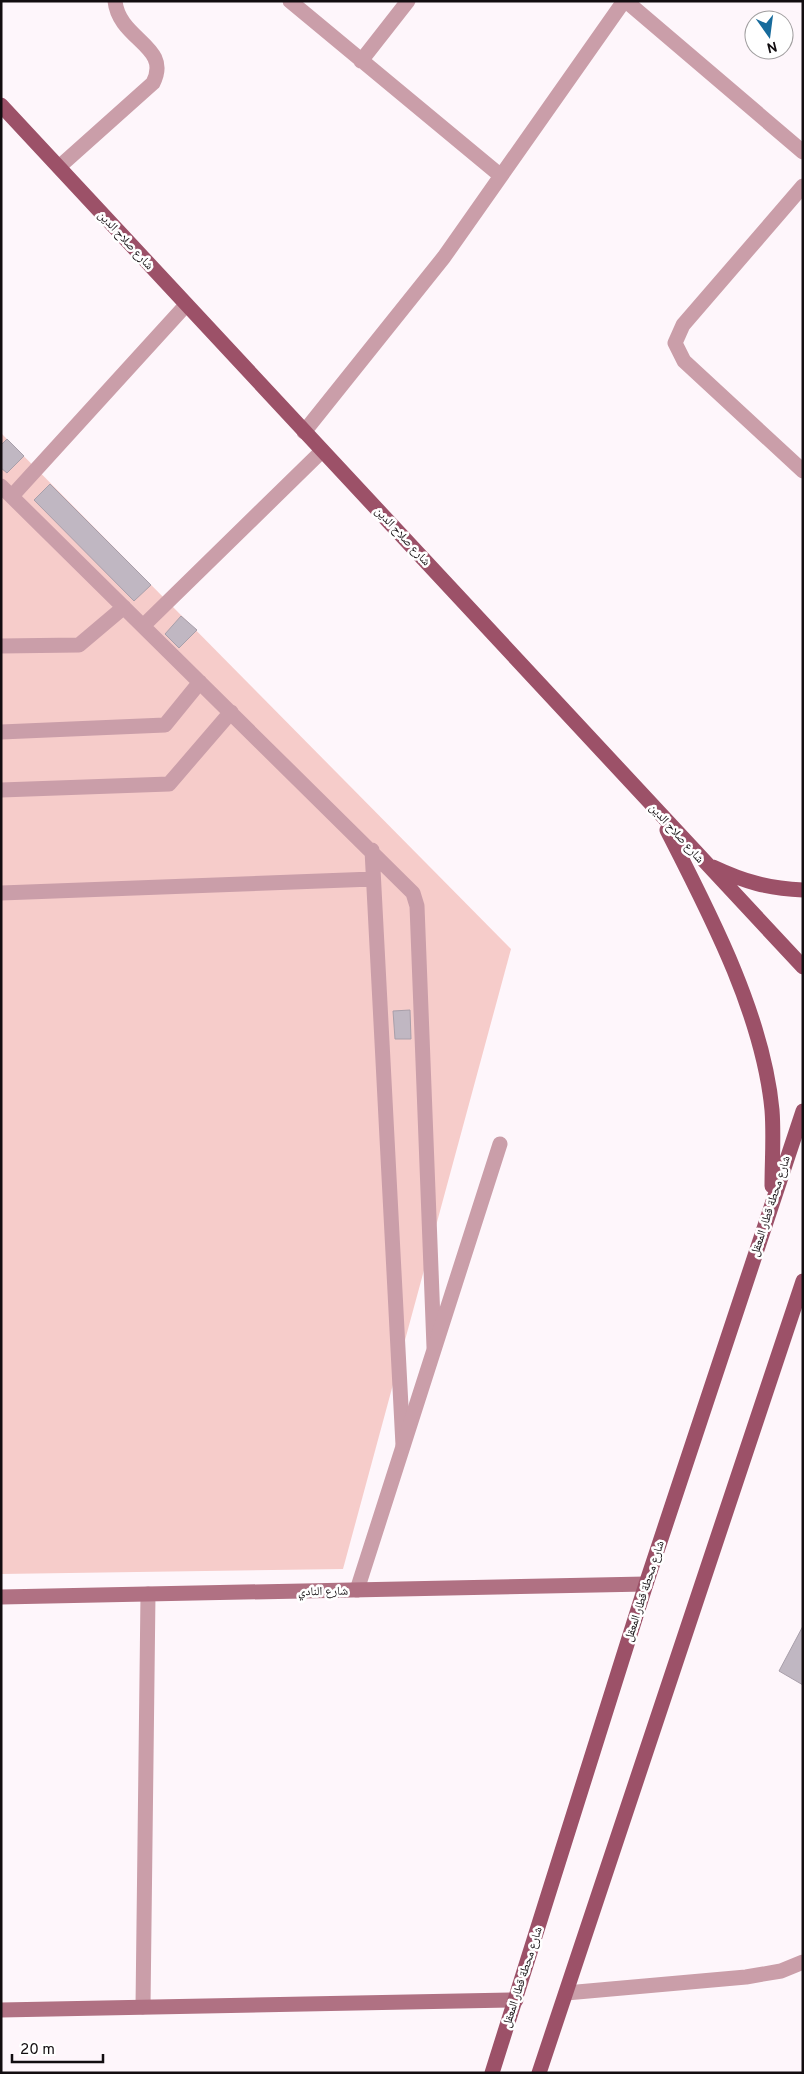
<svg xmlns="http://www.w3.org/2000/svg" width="804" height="2074" font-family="Overpass,'Noto Naskh Arabic',sans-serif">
  <rect width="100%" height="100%" fill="#fef6fb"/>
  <path fill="#f6ccca" d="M1,433l510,516 -168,620 -342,5z"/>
  <path fill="#c0b7c2" stroke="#a89faa" d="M7,439l17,17 -17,17 -6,-5v-23z
    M50,484l101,101 -17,16 -100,-101z
    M181,616l16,14 -18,18 -14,-14z
    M410,1010l1,29h-16l-2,-28z
    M803,1626v59l-24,-14z"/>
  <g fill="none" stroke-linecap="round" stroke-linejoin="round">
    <path stroke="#ca9ea9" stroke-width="15" d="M1,486l412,407 4,13 17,441
      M12,496l174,-191
      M143,626l179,-175
      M1,646l78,-1 45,-38
      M1,732l164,-7 35,-43
      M1,790l168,-6 62,-72
      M372,850l31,595
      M1,893l372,-14"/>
    <path stroke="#ca9ea9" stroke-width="15" d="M290,1l211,175
      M626,1l177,151
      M361,61l47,-60
      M59,167l94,-84c19,-37 -34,-43 -38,-82
      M803,186l-120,139 -8,18 9,18 119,110
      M304,432l140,-175 180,-256
      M357,1590l143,-446
      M566,1993l180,-16 35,-6 22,-9
      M143,2007l5,-413"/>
    <path stroke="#b07183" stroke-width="15" d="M1,1597l645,-13
      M1,2010l515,-10"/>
    <path stroke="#9c5168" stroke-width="15" d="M1,105l802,862
      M667,830c43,84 96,185 105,280 2,25 0,51 0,76
      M713,867c32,15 54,21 90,23
      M492,2073l154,-489 157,-473
      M539,2073l264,-792"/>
  </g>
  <g text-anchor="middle" stroke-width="5" stroke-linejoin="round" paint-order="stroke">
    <g font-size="12" fill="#120d10" stroke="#fff">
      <text transform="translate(126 240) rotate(47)" y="4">شارع صلاح الدين</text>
      <text transform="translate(403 536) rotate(47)" y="4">شارع صلاح الدين</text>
      <text transform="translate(677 833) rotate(48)" y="4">شارع صلاح الدين</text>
      <text transform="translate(770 1206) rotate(-72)" y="4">شارع محطة قطار المعقل</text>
      <text transform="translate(323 1591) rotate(-1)" y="4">شارع النادي</text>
      <text transform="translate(644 1591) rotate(-72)" y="4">شارع محطة قطار المعقل</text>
      <text transform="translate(522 1977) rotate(-72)" y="4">شارع محطة قطار المعقل</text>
    </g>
  </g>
  <rect width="804" height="2074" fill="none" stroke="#120d10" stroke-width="5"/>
  <g transform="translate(769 35) rotate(166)"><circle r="24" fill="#ffffff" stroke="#a09e9f"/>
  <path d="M0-4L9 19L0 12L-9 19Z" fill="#176b9c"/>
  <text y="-8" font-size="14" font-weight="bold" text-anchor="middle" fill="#120d10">N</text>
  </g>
  <path d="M12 2054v8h91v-8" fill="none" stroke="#120d10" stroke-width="2.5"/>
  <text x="20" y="2054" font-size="15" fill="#120d10" stroke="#ffffff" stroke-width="4" paint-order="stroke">20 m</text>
</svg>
